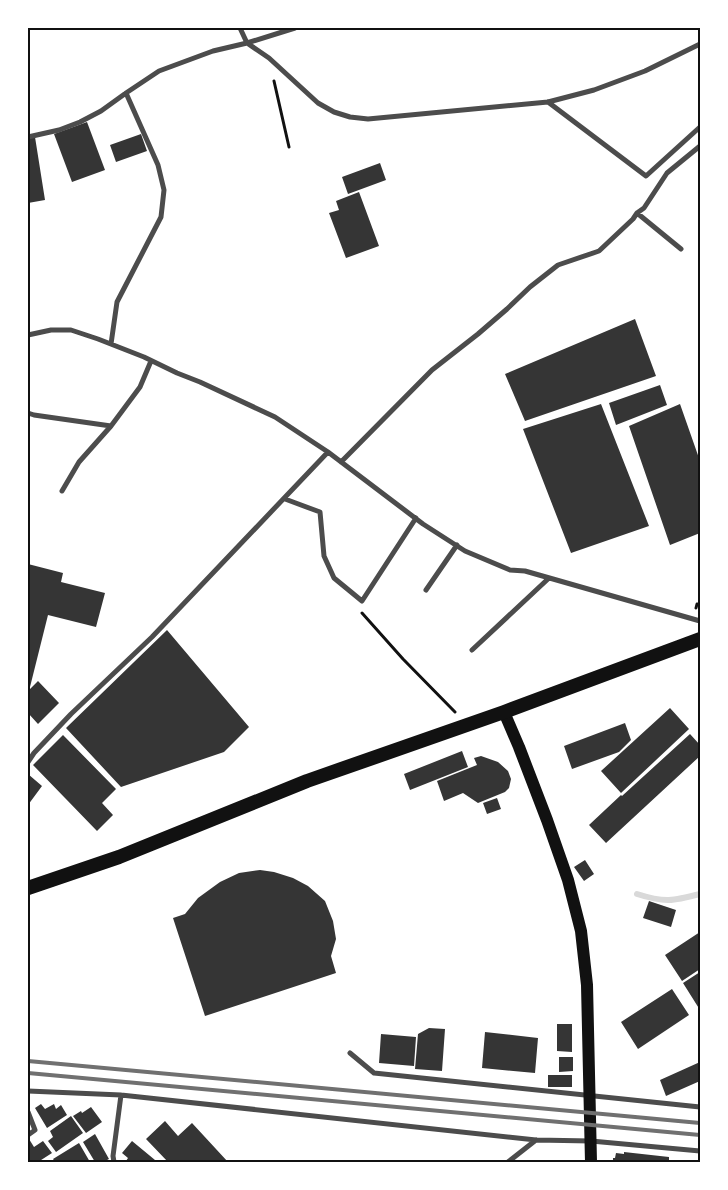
<svg xmlns="http://www.w3.org/2000/svg" width="728" height="1190" font-family="Helvetica,sans-serif">
  <rect width="100%" height="100%" fill="#fff"/>
  <g fill="none" stroke-linecap="round" stroke-linejoin="round">
    <path stroke="#d9d9d9" stroke-width="6" d="M637,894c28,9 36,7 63,0"/>
  </g>
  <path fill="#353535" d="M87,122l18,48 -33,12 -18,-48z
    M141,134l6,17 -31,11 -6,-17z
    M35,137l10,63 -17,3v-65z
    M380,163l6,17 -38,14 -6,-17z
    M359,192l20,54 -33,12 -17,-45 10,-3 -3,-9z
    M635,319l21,57 -131,45 -20,-47z
    M660,385l7,20 -51,20 -7,-22z
    M601,404l48,122 -78,27 -48,-124z
    M680,404l20,57v72l-30,12 -41,-119z
    M28,564l35,9 -2,9 44,11 -9,34 -48,-12 -18,72 -2,-1z
    M167,630l82,97 -25,25 -103,35 -55,-59z
    M38,681l21,22 -21,21 -10,-11v-22z
    M670,708l19,21 -68,64 -20,-22z
    M625,723l6,17 -12,12 -47,17 -8,-23z
    M690,734l10,11v11l-94,87 -17,-18 32,-30 1,1z
    M63,735l53,54 -14,14 11,12 -16,16 -64,-66z
    M462,751l6,16 -58,23 -6,-16z
    M481,756l17,6 10,9 3,8 -2,9 -4,4 -27,11 -15,-10 -19,8 -7,-20 40,-16 -3,-7z
    M28,774l14,12 -14,19z
    M497,798l4,11 -14,5 -4,-11z
    M585,860l9,14 -10,7 -10,-14z
    M260,870l14,2 19,6 15,8 17,15 8,20 3,18 -5,17 5,17 -131,43 -32,-98 12,-4 13,-16 22,-16 19,-9z
    M649,901l27,9 -5,17 -28,-9z
    M700,932v37l-18,12 -17,-26z
    M700,972v38l-17,-27z
    M672,989l17,26 -51,34 -17,-27z
    M557,1024h15v28l-15,-1z
    M429,1028l16,1 -3,42 -27,-2 3,-35z
    M485,1032l53,6 -3,35 -53,-5z
    M381,1034l35,3 -2,29 -35,-3z
    M559,1057h14v14l-14,1z
    M700,1062v19l-34,15 -6,-16z
    M548,1075h24v12h-24z
    M41,1104l4,5 9,-5 2,5 5,-4 6,10 -20,13 -12,-20z
    M91,1107l11,15 -16,11 -13,-17 8,-5 1,2z
    M71,1116l12,17 -27,19 -8,-11 5,-4 -3,-6z
    M165,1121l13,15 14,-13 36,39h-60l-22,-23z
    M95,1134l14,25 -6,3h-8l-12,-20z
    M29,1139l5,8 9,-6 9,12 -14,9h-10v-22z
    M132,1141l23,19 -2,2h-25l-2,-1 2,-3 -6,-5z
    M79,1143l11,19h-35l-2,-3z
    M624,1152l45,5v5h-56v-4h2l1,-5 8,1z"/>
  <g fill="none" stroke-linecap="round" stroke-linejoin="round">
    <path stroke="#111" stroke-width="3" d="M274,81l15,66
      M696,608l1,-4 3,1
      M362,613l41,46 52,53"/>
    <path stroke="#4c4c4c" stroke-width="5" d="M240,28l7,15 22,15 49,45 16,9 16,5 18,2 180,-17 46,-12 51,-19 55,-27
      M548,102l98,74 54,-49
      M28,137l31,-7 21,-8 21,-11 25,-18 33,-22 54,-20 34,-8 48,-15
      M637,213l44,36
      M28,335l23,-5h20l27,9 46,18 33,16 23,9 75,35 53,35 95,72 42,27 45,19 15,1 175,50
      M111,344l6,-42 44,-85 3,-27 -6,-25 -32,-72
      M28,413l6,2 77,11
      M341,462l91,-92 46,-36 29,-25 23,-22 28,-22 41,-14 34,-32 4,-6 7,-5 23,-35 33,-27
      M62,491l17,-29 32,-36 29,-39 11,-26
      M285,499l35,13 4,44 10,22 28,23 54,-83
      M426,590l31,-45
      M472,650l77,-72
      M28,762l6,-9 37,-39 81,-77 176,-185
      M350,1053l24,20 326,34
      M28,1091l93,4 415,45 55,1 109,10
      M28,1112l7,18 -7,5
      M114,1162l-1,-6 8,-61
      M508,1162l28,-22"/>
    <path stroke="#111" stroke-width="12" d="M504,712l15,35 28,73 21,60 13,51 6,54 4,177"/>
    <path stroke="#111" stroke-width="14" d="M28,888l91,-31 188,-76 197,-69 196,-73"/>
    <path stroke="#707070" stroke-width="4" d="M28,1061l672,62
      M28,1073l672,62"/>
  </g>
  <rect width="728" height="1190" fill="none" stroke="#ffffff" stroke-width="58"/>
  <rect x="29" y="29" width="670" height="1132" fill="none" stroke="#111" stroke-width="2"/>
</svg>
